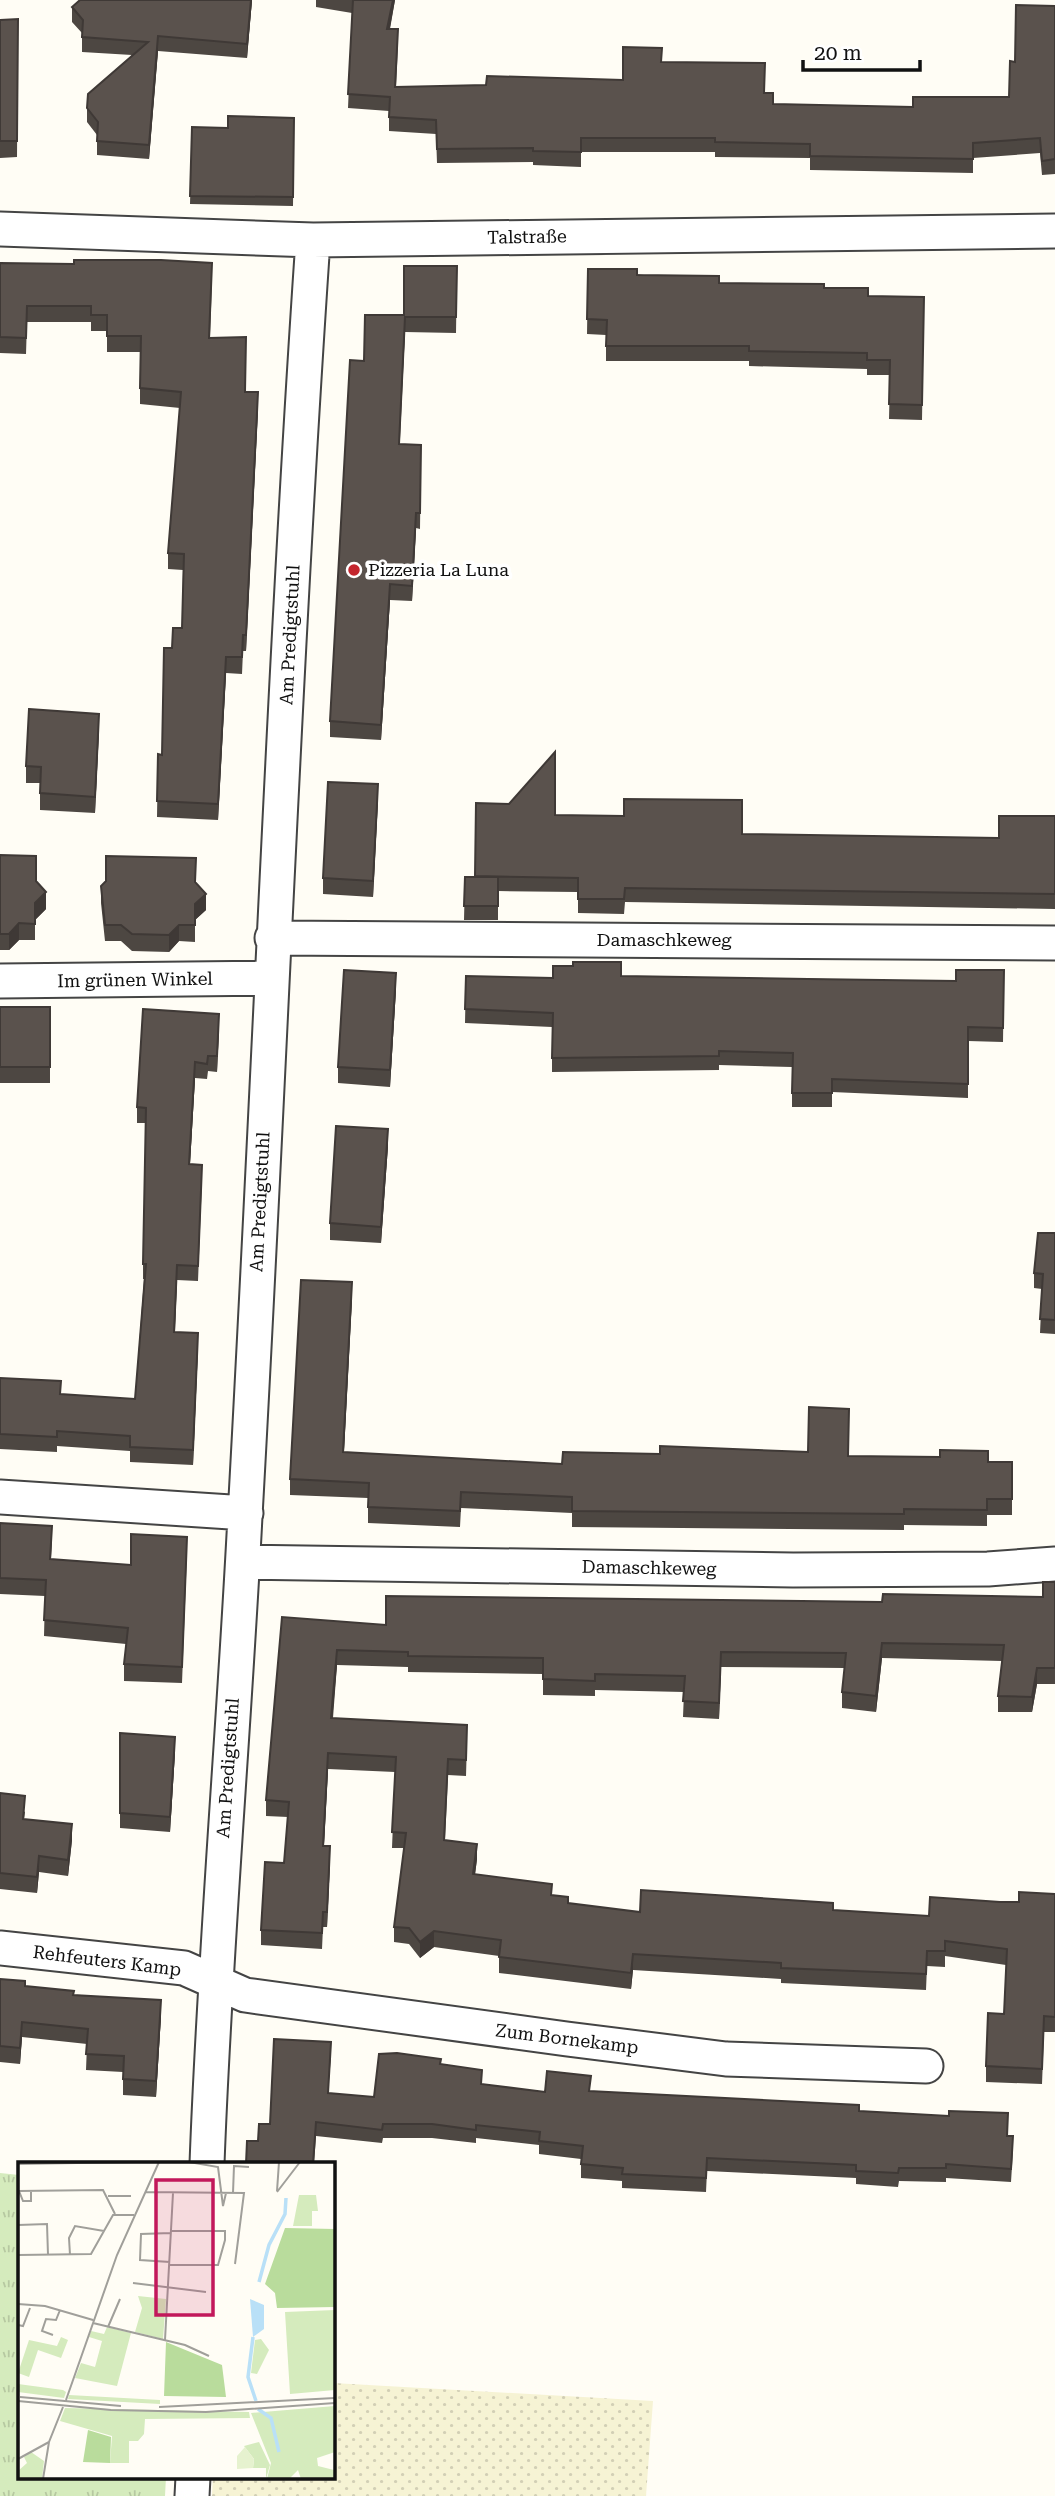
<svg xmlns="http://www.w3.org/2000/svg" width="1055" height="2496" font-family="'Roboto Serif',serif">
  <defs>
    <pattern id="farmland-dots" width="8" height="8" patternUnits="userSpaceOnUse" patternTransform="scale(1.75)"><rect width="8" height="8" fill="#f6f3d4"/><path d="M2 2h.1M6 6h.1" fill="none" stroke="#d2cfb5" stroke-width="1.8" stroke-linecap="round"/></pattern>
    <pattern id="grass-tufts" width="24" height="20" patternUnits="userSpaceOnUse" patternTransform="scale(1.75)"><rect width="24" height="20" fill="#d5ebbd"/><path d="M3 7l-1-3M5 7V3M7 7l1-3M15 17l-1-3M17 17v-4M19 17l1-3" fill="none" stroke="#b6c8a1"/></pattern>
  </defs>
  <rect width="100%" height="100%" fill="#fffdf5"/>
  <path fill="url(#farmland-dots)" d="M333,2383l320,18 -7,95h-434l1,-19h119z"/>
  <path fill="url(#grass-tufts)" d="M0,2173l19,2v302h147l-1,19h-165z"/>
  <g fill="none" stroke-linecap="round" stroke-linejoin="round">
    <defs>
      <path id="street" d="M0,229l313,11 742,-9
        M272,938l783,5
        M0,981l271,-3
        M0,1497l246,16
        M243,1562l550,8 195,-1 67,-5
        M0,1948l184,20 61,27 322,44 159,20 200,7
        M207,2164c8,-217 27,-432 38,-648 24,-425 39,-851 68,-1276
        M192,2496l1,-19"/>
    </defs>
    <use href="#street" stroke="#444" stroke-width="37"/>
    <use href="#street" stroke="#fff" stroke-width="33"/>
  </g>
  <path fill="#4d4742" d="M252,0l-5,58 -89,-7 -9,108 -52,-4v-20l-10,-13v-14l45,-53 -50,-3v-19l-10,-11v-15z
    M316,0h79l-5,29 8,15 -2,43 90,-2 137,-5 39,-18 102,31 9,11 140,3 96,-10 6,-35 40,-56v168l-13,1 -2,-22 -67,5v15l-163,-3v-12l-95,-1v-5h-134v15l-48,-2v-3l-96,1 -1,-29 -47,-3v-20l-41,-3 4,-95 -36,-6z
    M18,19l-1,138 -17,1v-138z
    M294,118l-1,88 -103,-2 2,-77 36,1z
    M0,263l212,16 -2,59 35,54 13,17 -12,242h-3l-1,23 -16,-1 -8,147 -61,-3 1,-63 4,1 10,-107 10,-20 1,-58 -15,-1v-16l12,-145 -40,-4v-52h-33v-21h-16v-9h-64l-1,32 -26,-1z
    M457,266l-1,67 -51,-1 -6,112 22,1 -1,84 -4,-1 -4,73 -22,-1 -9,140 -51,-3v-16l34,-360 40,-46z
    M588,269l131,14 105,5 44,8 56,1 -2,123 -33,-1 1,-44h-23v-6l-118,-3v-5h-143v-26l-19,-1z
    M99,730l-4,83 -55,-3v-27h-14v-17z
    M378,800l-5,97 -50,-3v-16z
    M509,804l46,11 187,19 257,4 56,-22v93l-430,-7 -1,12 -46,-1v-21l-80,-1v29h-34l1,-43h10z
    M0,855l36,26 10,28 -11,11v20h-16l-10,10h-9z
    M196,883l10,27 -11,10v22l-16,-1 -10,11 -37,-1 -11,-10h-16l-4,-38v-17z
    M1004,970l-1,72 -35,-1v57l-136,-6v15h-40v-40l-73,-2v5l-167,2v-45l-87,-4 1,-47 87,2 68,-2 335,5z
    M396,989l-6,98 -52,-4v-16z
    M0,1007h50v76h-50z
    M219,1029l-2,43 -9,-1 -1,8 -12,-1 -5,86 12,16 -4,101 -21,-1 -2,52 23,16 -5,117 -63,-3v-11l-73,-5v6l-57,-3v-71l61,16 74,5 9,-120h-1v-15l3,-141h-9v-16z
    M388,1146l-7,97 -51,-3v-17z
    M1055,1233v101l-15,-1 2,-44 -8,-1v-15z
    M352,1298l-8,154 218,12 286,-8 140,6h24v53h-25v11l-83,-1v5l-332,-3v-14l-111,-5 -1,19 -92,-4v-25l-78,-3v-16z
    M0,1523l52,19 -1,17 80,6 56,-12 -5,130 -58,-2v-17l2,-20 -82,-8 1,-40 -45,-2z
    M1055,1582v102h-18l-5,28h-34v-16l4,-35 -120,-3 -6,54 -34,-4v-16l3,-24 -124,-1 -2,52 -36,-2 1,-25 -89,-2v6l-52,-1v-21l-135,-2v-5l-71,-2 -4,53 134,23 -1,35 -18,-1 -3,65 32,19 -2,15 77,21 16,8 72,9 193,-2 96,6 71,-14h19l36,-8v138h-11l-2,52 -56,-2v-16l18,-52 2,-49 -61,-9v11l-18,-1 -1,24 -145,-7v-4l-148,-9 -2,19 -132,-16v-17l-65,-9 -14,11 -11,-14 -15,-2v-15l10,-79h-12l3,-76 -67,-3 -4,77 6,16 -3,65h-4l-1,22 -61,-4v-15l23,-67 4,-46 -22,-1v-16l16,-183 104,8 496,-23 161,-5z
    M120,1733l55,19 -5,80 -50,-4z
    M0,1793l25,19 -1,8 48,20 -4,36 -29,-4 -2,21 -37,-4z
    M0,1979l25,7 49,9 87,21 -5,81 -33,-2v-23l-37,-2 1,-26 -65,-7 -2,27 -20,-2z
    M331,2056l-3,37 46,4 67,-32 41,19 63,8 46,-1 268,20 148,25 6,14 -2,32 -65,-4v4l-47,-1 -1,6 -42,-3v-6l-149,-7 -1,21 -84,-4v-7l-41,-3v-19l-42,-5v-9l-63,-7v5l-44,-5h-49l-1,5 -66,-7 -2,28h-68l12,-23 12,-17z"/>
  <path fill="#3f3936" d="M251,0h1l-5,58v-14z
    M393,0h2l-8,43v-14z
    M158,36v15l-9,108v-14z
    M405,317v15l-6,128v-16z
    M258,392v17l-12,242v-16z
    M416,513v15l-4,73v-15z
    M390,584v16l-9,140v-15z
    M226,657v16l-8,147v-16z
    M99,714v16l-4,83v-16z
    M378,784v16l-5,97v-16z
    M46,892v17l-11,11v-17z
    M206,894v16l-11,10v22v-38z
    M19,923v17l-10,10v-16z
    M179,925v16l-10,11v-17z
    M396,973v16l-6,98v-17z
    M219,1014v15l-2,43v-16z
    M195,1062v16l-6,102v-16z
    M388,1129v17l-7,97v-16z
    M177,1265v15l-3,67v-15z
    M352,1282v16l-9,170v-16z
    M198,1333v15l-5,117v-15z
    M882,1643v15l-6,54v-16z
    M337,1650v15l-6,68v-15z
    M721,1652v15l-2,52v-16z
    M1037,1668v16l-5,28v-15z
    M175,1737v15l-5,80v-15z
    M328,1753v16l-5,93v-16z
    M72,1824v16l-4,36v-16z
    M477,1844v15l-4,31v-16z
    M330,1846v16l-3,65v-15z
    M39,1856v16l-2,21v-16z
    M434,1931v16l-14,11v-16z
    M633,1954v16l-2,19v-16z
    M161,2000v16l-5,81v-16z
    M22,2022v15l-2,27v-16z"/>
  <path fill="#5a524d" stroke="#3f3936" stroke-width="2" d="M80,0h171l-4,44 -89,-8 -9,109 -52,-4 1,-19 -11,-14 1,-14 60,-52 -66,-5 1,-17 -11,-13z
    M353,0h40l-6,29h11l-3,58 91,-2 1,-9 136,4v-33l39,1 -1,14 104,1 -1,30h9v11l140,3v-10h96l1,-36 5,1 1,-57 39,1v153l-13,2 -2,-23 -67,5v16l-163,-3v-12l-95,-2v-4h-134v14l-48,-1v-3l-96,1 -1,-29 -47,-3 1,-20 -42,-3z
    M18,19l-1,122h-17v-121z
    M228,116l66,2 -1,79 -103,-1 2,-69 36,1z
    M74,260h87l51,3 -3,75 37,-1 -1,55h13l-12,243h-3l-1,22h-16l-8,147 -61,-3 1,-47 4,1 2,-107h8l1,-20h9l2,-74 -16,-1 13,-161 -41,-4 1,-52h-34v-21h-16v-9h-64l-1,32 -26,-1v-74l74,1z
    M404,266h53l-1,51h-51l-6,127 22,1 -1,68h-4l-4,73 -22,-2 -9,141 -51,-4 20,-361 14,1 1,-46h39z
    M588,269h49v6l82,1v7l105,1v4h44v8l56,1 -2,108 -33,-1 1,-44h-23v-7l-118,-2v-5h-143l1,-26 -20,-1z
    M29,709l70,5 -4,83 -55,-4 1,-26 -15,-1z
    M555,752v63l69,1v-17l118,1v34l257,4v-22h56v78l-430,-6 -1,11h-46v-21l-103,-2 1,-73 33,1z
    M328,782l50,2 -5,97 -50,-3z
    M0,855l36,1v25l10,11 -11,11v21l-16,-1 -10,11h-9z
    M106,856l90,2 -1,24 11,12 -11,10v21h-16l-10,10 -37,-1 -11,-9h-16l-4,-39 5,-5z
    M465,877h33v29h-34z
    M573,962h48v14l187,3 148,2v-11h48l-1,58 -35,-1v57l-136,-5v14h-40l1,-40 -74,-2v5l-167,2 1,-45 -88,-4 1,-33 87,2v-12h20z
    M344,970l52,3 -6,97 -52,-3z
    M0,1007h50v60h-50z
    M143,1009l76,5 -2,42h-9l-1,8 -12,-2 -6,102 13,1 -4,101 -21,-1 -3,67 24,1 -5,117 -63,-3v-11l-73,-5v6l-57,-3v-56l61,3 -1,13 75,5 11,-135h-3l3,-156 -9,-1z
    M336,1126l52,3 -7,98 -51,-4z
    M1038,1233h17v87l-15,-1 3,-45 -9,-1z
    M301,1280l51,2 -9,170 219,12 1,-12 97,2v-8l148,6 1,-45 40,2 -1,47 92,1v-7l48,1v11h24v37h-25v11l-83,-1v5l-332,-3v-14l-111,-5 -1,19 -92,-4 1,-24 -79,-4z
    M0,1523l52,3 -2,33 81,6v-31l56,3 -5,130 -58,-3 4,-36 -84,-8 2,-40 -46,-2z
    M1043,1582h12v86h-18l-5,29 -34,-1 6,-51 -122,-2 -6,53 -34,-4 4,-39 -125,-1 -2,51 -36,-2 2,-25 -90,-2v7l-52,-2v-21l-135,-2v-4l-71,-2 -6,68 136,7 -1,35 -18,-1 -4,81 33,4 -4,30 79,10 -1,11 17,2v6l72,9 1,-22 192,13v7l96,6 1,-19 70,5h19v-10l36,2v123l-11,-1 -2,53 -56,-3 2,-53 16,1 3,-65 -62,-8v10h-18l-1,23 -145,-6v-5l-148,-9 -2,19 -132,-16 2,-17 -67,-9 -14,11 -11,-14 -15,-1 12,-94 -14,-1 4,-75 -68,-4 -5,93h7l-3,66h-4l-1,21 -61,-3 4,-68 19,1 5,-61 -23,-2 16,-183 104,8v-29l496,6 1,-8 160,3z
    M120,1733l55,4 -5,80 -50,-4z
    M0,1793l25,3 -2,23 49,5 -4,36 -29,-4 -2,21 -37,-4z
    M0,1979l25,2v5l49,5 -1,4 88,5 -5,81 -33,-2 1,-23 -38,-2 2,-25 -66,-7 -2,26 -20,-2z
    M274,2039l57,3 -3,51 46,4 5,-43 18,-1 44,6 -1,5 42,6 -1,14 64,8 2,-21 44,5 -2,15 270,14v6l90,5v-5l59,2 -1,23h6l-2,33 -65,-5v4h-47l-1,5 -42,-2v-6l-149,-7 -1,20 -84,-4 1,-6 -42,-4 2,-18 -44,-5 1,-9 -64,-7v5l-44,-6h-49l-1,6 -66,-8 -3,42h-67l1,-23h11l1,-17h11z"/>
  <circle fill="#c4262e" stroke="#fff" stroke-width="2.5" cx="354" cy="570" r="7"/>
  <g text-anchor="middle" stroke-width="7" stroke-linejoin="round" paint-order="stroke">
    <g font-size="18" fill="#111" stroke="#fff">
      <text transform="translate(527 237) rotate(-1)" y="6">Talstraße</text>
      <text transform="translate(290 635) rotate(-87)" y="6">Am Predigtstuhl</text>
      <text x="664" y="946">Damaschkeweg</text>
      <text transform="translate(135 980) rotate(-1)" y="6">Im grünen Winkel</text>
      <text transform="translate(260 1202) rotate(-87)" y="6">Am Predigtstuhl</text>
      <text transform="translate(649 1568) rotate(1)" y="6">Damaschkeweg</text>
      <text transform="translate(228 1768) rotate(-86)" y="6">Am Predigtstuhl</text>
      <text transform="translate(107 1961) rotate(7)" y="6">Rehfeuters Kamp</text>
      <text transform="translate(567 2039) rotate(7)" y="6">Zum Bornekamp</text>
    </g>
    <g font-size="18" fill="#111" stroke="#fff" text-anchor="start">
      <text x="368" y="576">Pizzeria La Luna</text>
    </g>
  </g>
  <g transform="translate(18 2162)">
    <rect width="317" height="317" fill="#fffdf5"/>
    <path d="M120,134l28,3 -3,40 -28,-7 7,-24zM317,148v80l-45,4 -5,-82zM89,165l24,6 -14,53 -42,-8 6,-15 14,4 7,-26 -13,-4 2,-6 13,3zM43,175l7,3 -7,18 -23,-8 -9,27 -11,-4 11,-33 28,6zM0,222l45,6 3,2 -2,6 -46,-6zM51,233l91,5v4l-92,-5zM317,244v46l-18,6 1,8 16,4 1,9h-34l-3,-9 -9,9h-22l4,-16 -20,-50zM47,246l184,4 1,6 -105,1 -1,15 -6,7h-9v22h-19l2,-27 -52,-15zM241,280l11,23 -4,14v-11h-13l1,-9 -10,-13zM13,290l13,9 -2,18h-24v-8l9,-8 -3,-6z" fill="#d5ebbd"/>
    <path d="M267,66l50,1v78l-58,1 -2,-15 -10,-9zM148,180l56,23 4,32 -62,-1zM70,268l23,7 -1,26 -27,-1z" fill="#b9dc9c"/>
    <path d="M281,33h17l2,16h-6v15h-19zM243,177l8,11 -12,24 -6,-1 4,-33z" fill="#d5ebbd"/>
    <path d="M227,285l9,12 -1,9 -16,1v-13z" fill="#e6f2cf"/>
    <path d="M232,137l14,6v24l-11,8z" fill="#b9e0f7"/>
    <path fill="none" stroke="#b9e0f7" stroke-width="3.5" d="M241,120l10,-37 16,-31 1,-16M235,175l-5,40 8,24M240,247l13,9 8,34"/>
    <path fill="none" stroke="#a09f9a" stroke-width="2" d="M171,0l29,5 5,39 3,-13M0,2l118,-2M0,29l85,-1 12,24M1,29l4,10h8v-10M259,29l2,-29M127,30l99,1 -9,71M259,30l23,-30M215,31l1,-27 15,1M90,34h23M0,63l29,-1 1,31M0,93l73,-1 22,-39h21M52,93l-1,-17 6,-12 29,5M152,100l-30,-2 1,-26 30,-1M151,103h49l7,-25v-9h-54M115,121l73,9M0,142l27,2 48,14M75,161l92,22 24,11M0,163l5,1 7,-18M90,165l12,-28M35,173l-11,-4 4,-12 10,1 4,-10M147,178l8,-147M2,235l101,9M48,238l51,-145 42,-93M0,239l93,9 95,2 129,-9M141,245l176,-9M0,297l31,-17M25,317l6,-37 14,-35"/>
    <path fill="#c2185b" fill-opacity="0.15" stroke="#c2185b" stroke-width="3.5" d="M138,18h57v135h-57z"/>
    <rect width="317" height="317" fill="none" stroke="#111" stroke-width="3.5"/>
  </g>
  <path d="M803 60v10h117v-10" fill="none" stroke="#111111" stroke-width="3.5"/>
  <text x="814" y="60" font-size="21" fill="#111111" stroke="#ffffff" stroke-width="5" paint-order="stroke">20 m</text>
</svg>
